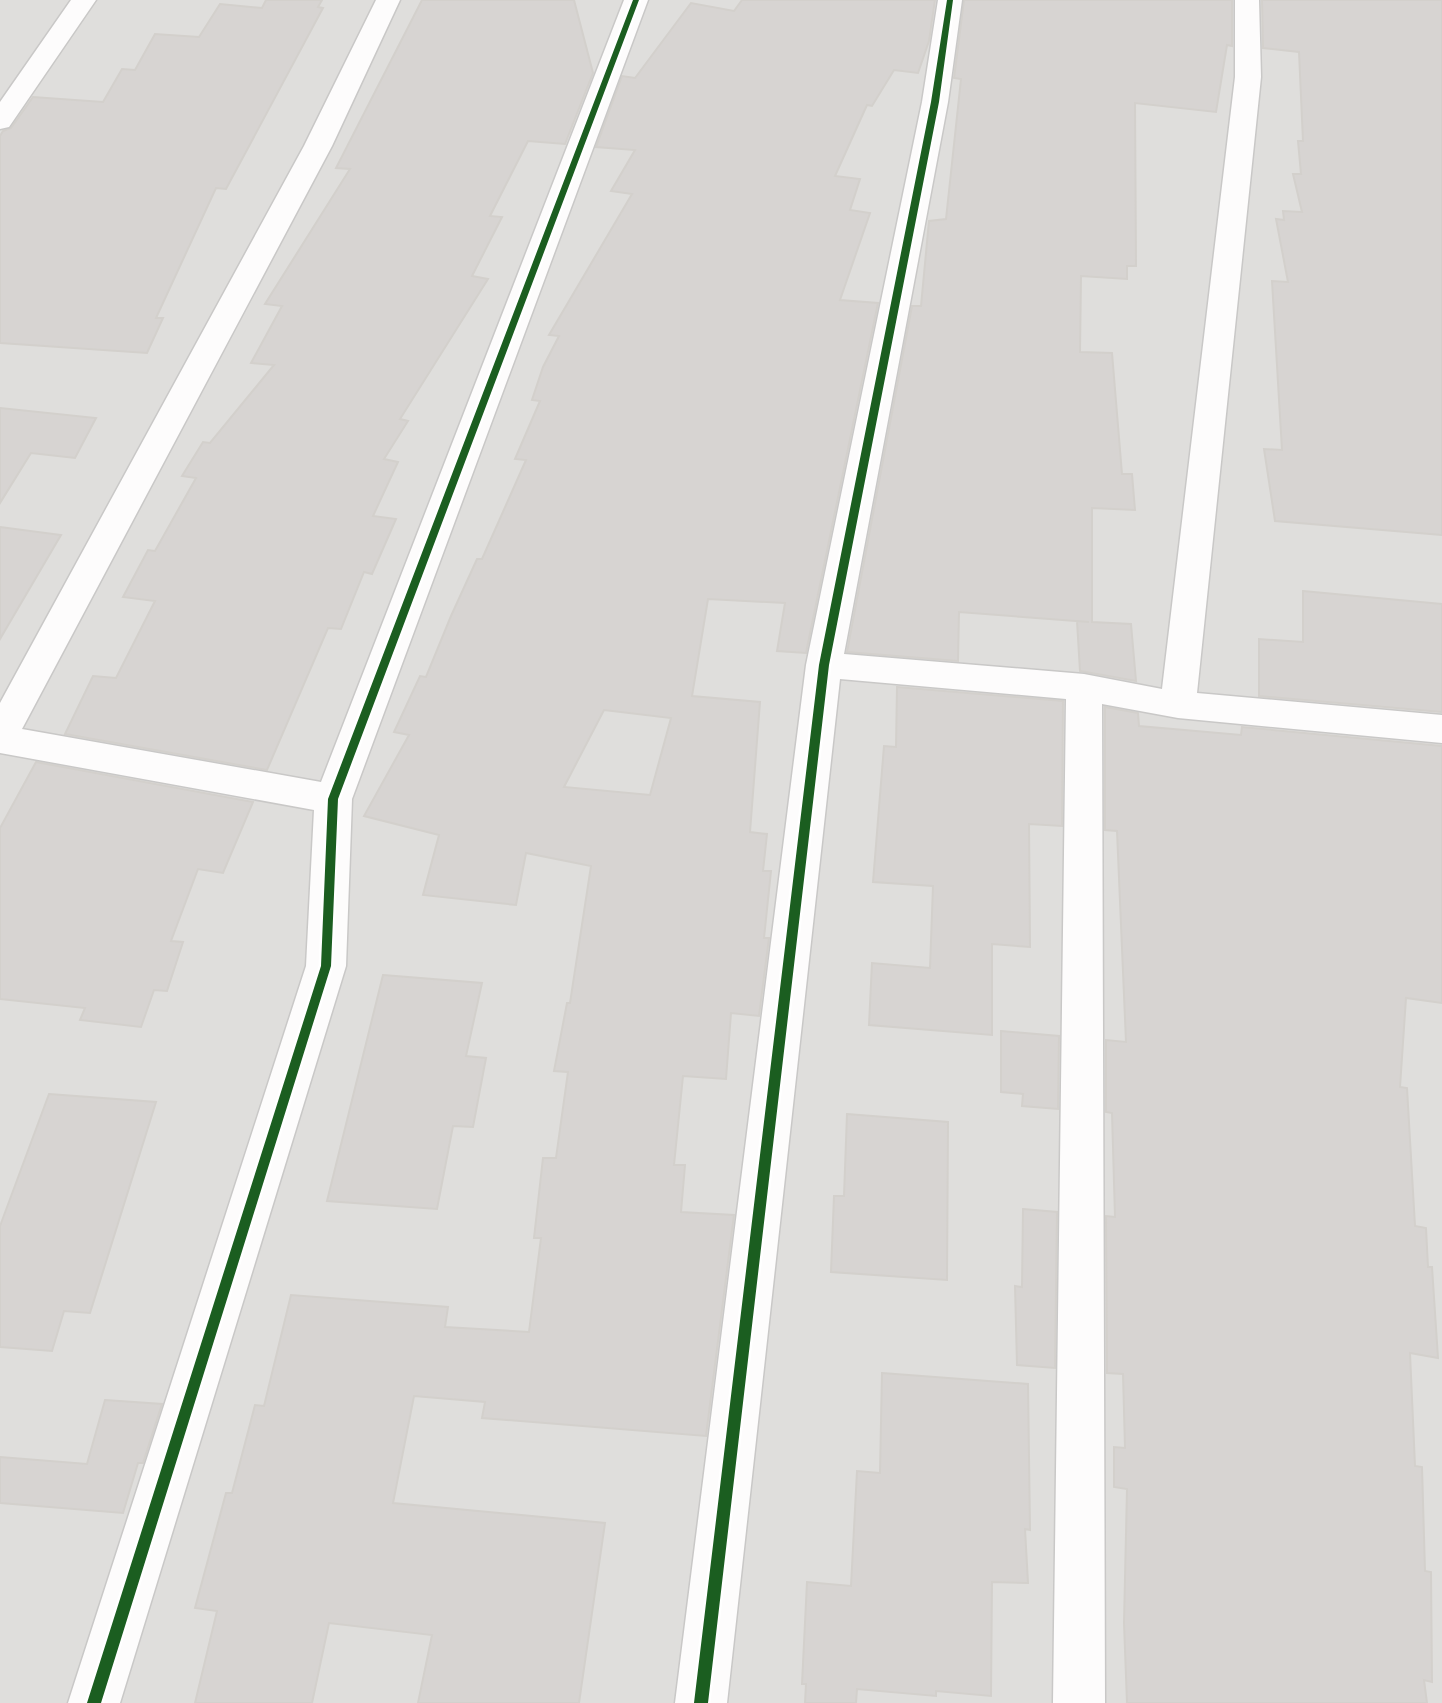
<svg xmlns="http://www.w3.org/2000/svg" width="1442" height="1703" font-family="'Fira Sans Condensed',sans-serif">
  <rect width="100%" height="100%" fill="#f0eeeb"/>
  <path fill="#dfdedc" d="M0,0h1442v1703h-1442z"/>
  <path fill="#d7d4d2" stroke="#d3d0cc" stroke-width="2" fill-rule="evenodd" d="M266,0h56l-4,7 5,1 -97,181 -10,-1 -60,130h7l-16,35 -147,-10v-207l3,-5 8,-3 22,-31 70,5 19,-33 13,1 20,-36 44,3 21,-33 42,4z
    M422,0h152l19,73 -28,71 -37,-3 -38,75 12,1 -30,59 16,3 -88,140 8,2 -24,38 14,3 -25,54 23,3 -24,55 -8,-2 -23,57 -13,-1 -61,142 -202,-36 28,-58 23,2 39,-77 -32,-4 25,-47 7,1 41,-73 -14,-2 21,-34 7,1 64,-78 -23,-2 31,-57 -17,-2 85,-135 -14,-1z
    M742,0h193l-6,41 -11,32 -24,-3 -22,36 -5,-1 -32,71 25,3 -10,31 20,3 -30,87 38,3 -72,350 -29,-2 8,-48 -77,-4 -16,97 68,6 -10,130 17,2 -4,37h8l-7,67h5l-10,78 -28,-3 -5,66 -43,-3 -9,89h11l-4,47 53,3 -28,221 -224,-18 3,-16 -71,-6 -21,107 212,20 -26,180h-161l14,-68 -103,-12 -17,80h-117l22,-92 -22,-3 31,-115h6l23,-88 9,1 27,-111 157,12 -3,20 84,5 12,-94h-7l9,-80h13l12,-86 -14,-1 13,-68h3l21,-137 -65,-13 -10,52 -93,-10 16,-60 -75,-19 45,-81 -15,-3 26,-56 6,1 25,-61 26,-57h5l44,-99 -11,-1 25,-58 -8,-1 11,-33 16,-31 -10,-1 83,-141 -21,-3 24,-41 -39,-3 26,-71 13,2 56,-75 43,8zM604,710l67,8 -21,77 -86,-8z
    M964,0h268v46l-5,-1 -11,67 -81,-9 1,163h-9v13l-46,-3 -1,76 32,1 10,121h10l3,36 -43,-2v114l39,2 5,57 -56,-10 -3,-50 12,1 -130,-10 -1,49 -111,-9 65,-346h9l8,-85 17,-2 15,-140 -7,-1z
    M1262,0h180v535l-167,-14 -11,-72 18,1 -10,-169 16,1 -12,-63 8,1 -1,-9 19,1 -9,-38h8l-3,-33h5l-4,-89 -36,-4z
    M0,408l96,10 -21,40 -44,-5 -31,50z
    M0,527l61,8 -61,104z
    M1303,591l139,13v108l-183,-16v-57l44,3z
    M897,687l166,14 -1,125 -33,-2 1,123 -38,-3v91l-123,-10 3,-62 58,5 3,-82 -60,-4 11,-136 12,1z
    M1105,707l33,6 1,13 102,9 1,-8 200,19v257l-36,-5 -6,89 7,1 8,138 11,2 2,39h4l6,91 -28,-5 5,113 7,1 3,104 6,1 1,110 -8,-2 3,23h-300l-3,-80 3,-134 -13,-2v-40l11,1 -2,-74 -16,-1 -1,-157 9,1 -3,-104 -6,-1v-72l20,2 -9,-211 -12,-1z
    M36,762l217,40 -30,71 -25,-4 -27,72 12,1 -16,49 -13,-1 -13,37 -61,-7 5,-12 -85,-9v-171z
    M383,975l99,8 -16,73 20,2 -13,69 -20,-1 -16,83 -110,-8z
    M1001,1031l58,5 -1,73 -36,-3 1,-12 -22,-2z
    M49,1094l107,8 -66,211 -26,-2 -12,40 -52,-4v-121z
    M847,1114l101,8 -1,158 -116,-8 3,-76h10z
    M1023,1209l34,3 -2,156 -38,-3 -2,-79 7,1z
    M882,1373l146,11 2,146 -5,-1 3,54 -36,-1 -1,114 -55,-5v5l-79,-7 -1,14h-51l1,-19h-4l5,-102 44,4 6,-115 23,2z
    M105,1400l57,4 -19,59h-5l-15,50 -123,-10v-46l87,7z"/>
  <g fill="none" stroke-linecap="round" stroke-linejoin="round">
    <defs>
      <path id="street" d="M71,0h25l-87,127 -9,2v-27z
        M376,0h24l-68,146 -310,583 299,53 303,-782h24l-296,799 -6,167 -226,737h-52l238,-737 8,-156 -314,-57v-50l304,-557z
        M938,0h24l-14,102 -104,552 240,20 78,15 73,-612v-77h24l2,77 -64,616 245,22v28l-264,-25 -76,-14 3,999h-52l13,-1004 -226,-20 -113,1024h-52l131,-1038 116,-563z"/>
    </defs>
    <use href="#street" stroke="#c9c8c7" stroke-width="3"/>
    <use href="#street" fill="#fdfcfc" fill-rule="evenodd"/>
    <defs>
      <path id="cycleway" d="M633,0h6l-301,799 -7,167 -230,737h-14l234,-737 7,-167z
        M947,0h6l-14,102 -110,563 -121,1038h-14l125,-1038 112,-563z"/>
    </defs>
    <use href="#cycleway" stroke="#fff" stroke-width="5"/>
    <use href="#cycleway" fill="#1b5e20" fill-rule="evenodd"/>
  </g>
</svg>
